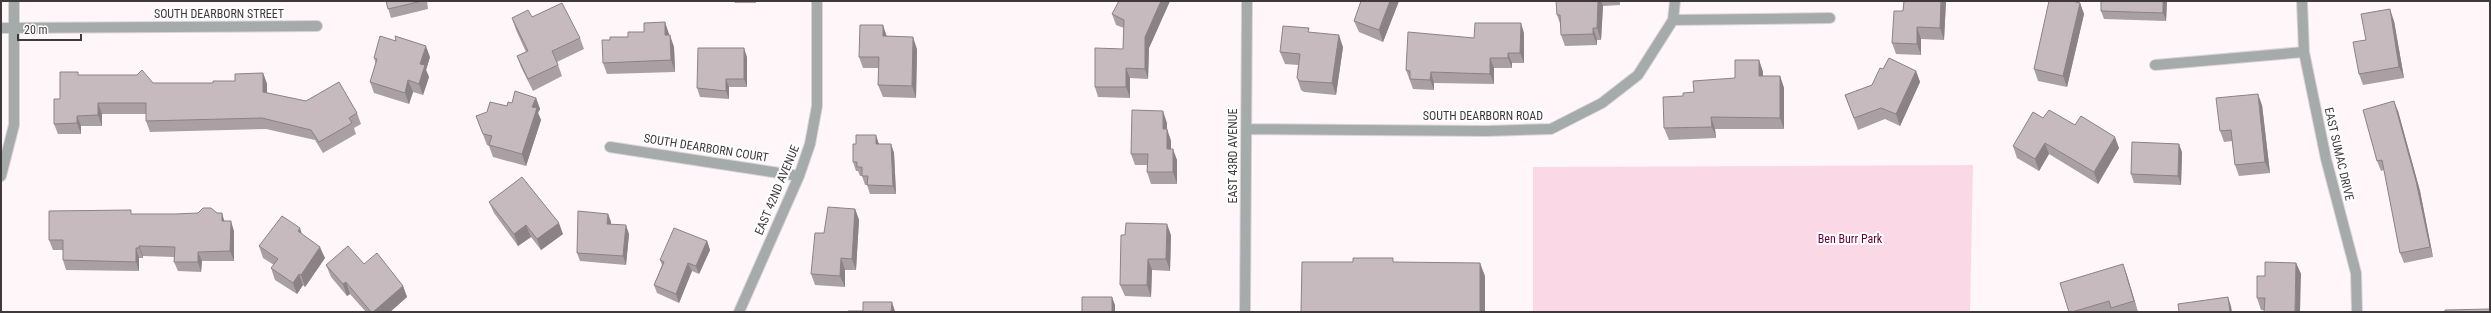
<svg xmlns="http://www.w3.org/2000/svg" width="2491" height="313" font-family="'Roboto Condensed',sans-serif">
  <rect width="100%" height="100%" fill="#fef6f9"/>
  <path fill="#fbd8e5" d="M1973,165l-3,147h-437v-145z"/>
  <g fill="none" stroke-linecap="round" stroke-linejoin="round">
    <defs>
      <path id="minor" d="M2302,1l2,51 22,107 30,114 1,39
        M1673,20l157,-2
        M1,28l316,-2
        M2155,65l149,-13
        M1246,129l241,2 64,-2 51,-26 36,-28 35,-55 2,-19
        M610,147l189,29
        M1,176l13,-51v-124
        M739,312l60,-136 11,-32 7,-38v-105
        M1245,312l2,-311"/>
    </defs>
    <use href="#minor" stroke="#dbd4d7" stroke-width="12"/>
    <use href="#minor" stroke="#a5abaa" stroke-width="10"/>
  </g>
  <path fill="#aaa0a4" d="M386,1h41l1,8 -37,9z
    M734,1h22v2h-21z
    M1119,1h51l-21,47 -1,31 -18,-1v20l-32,-1 -3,-10 28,-38 1,-21 -8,-3 -4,-11z
    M1399,1l-16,41 -24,-10 -5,-11z
    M1556,1h64v4l-17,1 -2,34h-4v5l-32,1 -4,-11v-9l-4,-11z
    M1904,1h42l-2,39 -23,-1v16l-25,-1 -4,-11 11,-32z
    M2167,1l-1,20 -62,-2 -3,-8z
    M2080,3l4,11 -17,73 -29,-6 -4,-12z
    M532,17l48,21 4,11 -27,13 5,14 -29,15 -12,-24 -4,-11 9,-4 -10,-22 -4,-12z
    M2394,21l10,57 -41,7 -4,-11 7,-34z
    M665,22l4,13 5,12 1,25 -68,2 -4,-11 7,-23 18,-3 16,-5z
    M1311,33l32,14 -7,48 -32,-3 -3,-2 -4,-12 1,-13 -13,-1 -5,-12z
    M1524,33v30h-12v5h-18v16l-60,-1v7l-21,-1 -7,-19 68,-32z
    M887,36l30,13 -1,49 -33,-1 -5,-12 1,-17h-16l-4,-11z
    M430,57l-4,13 3,7 -6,18 -10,-3 -4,12 -35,-11 -4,-11 6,-18 -2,-6z
    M747,57v30h-18v12l-29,-2 -3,-9z
    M1759,60l4,12v4h17l4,12v41h-69l1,9 -47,2 -5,-12 19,-32 11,-4 41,-14z
    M1883,69l33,2 4,11 -20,44 -15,-7 -27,11 -13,-35 27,-10z
    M263,73l4,11v9l90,20 4,11 -7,4 2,6 -33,19 -8,-13 -49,-11 -116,3 -4,-11v-7h-44v12h-21v8h-23l-4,-10 6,-25 19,-24 74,8h60l22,-2z
    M536,98l4,11 -2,4 3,7 -15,46 -33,-9 -4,-11 -2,-1 -11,-29 31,-10 5,-3z
    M2262,105l8,68 -31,3 -4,-11 -3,-24 -8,1 -4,-11z
    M2398,111l22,80 13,66 -29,6 -4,-10 -16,-83 -3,1 -4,-10z
    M2043,118l32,7 44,23 -21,36 -49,-30 -10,17 -22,-13 -4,-12z
    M1167,123v6l4,12v8l6,11v24h-26l-4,-12v-7h-12l-4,-11z
    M879,144h12l3,9 2,41h-26l-3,-9h-2l-3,-9h-2l-2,-5h-2l-3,-9z
    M2182,152l-1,33 -47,-2 -3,-9z
    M489,202l74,32 -22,16 -10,-13 -13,9 -24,-33z
    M855,209l4,11 -3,50h-11v17l-30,-2 -4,-11 13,-41z
    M133,214l92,7 9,10v30h-32l-1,11 -23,-1 -4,-9v-5l-31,-1v2h-4v13l-73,-1 -3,-10v-10h-10l-4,-10z
    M608,214l3,8v2l18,10 -3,31 -46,-4 -3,-8z
    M302,234l23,24 -20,29 -2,-2 -6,9 -22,-14 -4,-12 3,-3 -11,-7 -4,-12z
    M1171,235l-1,36 -18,-1 -1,27 -26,-1 -5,-11z
    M707,241l3,9 -11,24 -7,-3 -13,32 -22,-10 -3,-8 8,-20 -2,-5z
    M2296,263l5,11 -37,36h-3l-4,-12 8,-22z
    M364,264l39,22 4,11 -17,15h-24l-16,-18 -3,2 -16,-19 -5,-12z
    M2123,264l15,48h-69z"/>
  <path fill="#8b8286" d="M1161,1h9l-21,47 -1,31 -3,-10v-32z
    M1390,1h9l-16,41 -4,-12z
    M1598,1h3l2,5 -2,34 -4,-12z
    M1941,1h5l-2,39 -4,-12z
    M2163,1h4l-1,20 -3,-8z
    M2080,3l4,11 -17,73 -4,-11z
    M2390,9l4,12 10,57 -5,-11z
    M665,22l4,12v13l-4,-12z
    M1521,23l3,10v30l-4,-10z
    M883,25l4,12 -4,-1z
    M1917,27l4,12v16l-4,-11z
    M1593,28l4,12v5l-4,-11z
    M670,35l4,12 1,25 -4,-12z
    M1339,35l4,12 -7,48 -4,-12z
    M913,37l4,12 -1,49 -4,-12z
    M426,46l4,11 -4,13 3,7 -6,18 -4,-11 1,-20z
    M744,48l3,9v30l-3,-8z
    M1508,53l4,10v5l-4,-10z
    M1490,58l4,10v16l-4,-10z
    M1759,60l4,12v16l-4,-12z
    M1126,68l4,10v20l-4,-11z
    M1916,71l4,11 -20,44 -4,-12z
    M1431,72l3,11v7l-4,-10z
    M263,73l4,11v19l-4,-11z
    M1780,76l4,12v41l-4,-11z
    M726,79l3,8v12l-3,-8z
    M408,80l5,12 -4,12 -4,-11z
    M2258,94l4,11 8,68 -5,-11z
    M536,98l4,11 -2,4 3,7 -15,46 -4,-12 10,-47z
    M2394,101l4,10 22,80 13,66 -3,-10z
    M98,103l4,11v12l-4,-11z
    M1163,111l4,12v17l-4,-11z
    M77,116l4,10v8l-4,-11z
    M1711,117l4,12 1,9 -4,-11z
    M1167,129l4,12v19l-4,-11z
    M876,135l3,9h-3z
    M2115,137l4,11 -21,36 -4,-12z
    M2045,143l4,11 -10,17 -4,-12z
    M891,144l3,9 2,41 -3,-8z
    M2179,144l3,8 -1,33 -3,-9z
    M1173,149l4,11v24l-4,-12z
    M855,209l4,11 -3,50 -4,-11z
    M222,213l3,10 -3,-2z
    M608,214l3,8v10l-4,-8z
    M231,221l3,10v30l-4,-10z
    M559,223l4,11 -22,16 -4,-11z
    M1167,224l4,11 -1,36 -4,-12z
    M526,225l5,12 -13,9 -4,-12z
    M626,225l3,9 -3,31 -3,-9z
    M300,228l4,12 -6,-9z
    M707,241l3,9 -11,24 -3,-8z
    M139,246l4,10v2l-4,-10z
    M320,247l5,11 -20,29 -4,-12z
    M136,248l3,10v13l-3,-9z
    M198,252l4,9 -1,11 -3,-10z
    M841,258l4,12v17l-5,-11z
    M1148,259l4,11 -1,27 -4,-12z
    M688,263l4,8 -13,32 -3,-9z
    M1480,263l5,13v36h-5z
    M2296,263l5,11 -1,38h-5z
    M2123,264l4,11 11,37 -4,-11z
    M299,274l4,11 -6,9 -4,-11z
    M346,282l4,12 -3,2 -4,-12z
    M403,286l4,11 -17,15h-17z
    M1112,297l3,8v7h-3z
    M2228,297l3,9 1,6h-2z
    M892,302l3,9v1h-4z"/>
  <path fill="#c6babf" stroke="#8b8286" d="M386,1h36l-34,8z
    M1119,1h42l-16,36v32l-19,-1v19h-31v-39l28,1 1,-29 -12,-6z
    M1361,1h29l-11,29 -25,-9z
    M1556,1h42l-1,27h-4v6l-32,1 -1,-20h-3z
    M1904,1h37l-1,27 -23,-1v17l-25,-1 2,-32h9z
    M2049,1h23l8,2 -17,73 -29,-7z
    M2101,1h62v12l-62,-2z
    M562,3l18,35 -28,13 6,14 -30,14 -11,-23 11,-5 -16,-33 16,-8 4,7z
    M2390,9l9,58 -40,7 -6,-32 13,-2 -5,-26z
    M665,22v13h5l1,25 -68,3 -1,-23h8v-3h18v-5h16v-9z
    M1475,23h46l-1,30h-12v5h-18v16l-59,-2 -1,8 -20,-1v-8l-4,-1 2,-38 66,6z
    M860,25h23v11l30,1 -1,49 -34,-1 1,-28h-20z
    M1283,26l26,2 -1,4 31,3 -7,48 -32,-2 -3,-3 3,-24 -20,-2z
    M380,36l16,5 -1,-5 31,10 -6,18 5,1 -6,19 -11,-4 -3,13 -35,-11 7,-23 -3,-1z
    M698,48h46v31h-18v12l-29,-3z
    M1889,58l27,13 -20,43 -15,-6 -27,10 -9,-23 27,-10 8,-17 3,1z
    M1735,60h24v16h21v42l-69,-1 1,10 -48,1 -1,-31 20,-1v-3l11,-1 -1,-11 42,-3z
    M142,70l11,13h60v-2h22v-7l28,-1v19l43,9 33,-19 18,31 -8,5 3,5 -33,19 -8,-12 -49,-12 -116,3v-18h-48v12l-21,1v7l-23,1v-25h6v-27h18v3h59z
    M515,91l21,7 -4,9 5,1 -15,46 -33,-9 3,-9 -9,-2 -7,-18 11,-4 3,-10 17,4 1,-4 4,1z
    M2258,94l7,68 -30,3 -4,-35 -11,1 -4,-33z
    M2394,101l22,80 14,66 -30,6 -18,-93 -5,1 -14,-51z
    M1132,110l31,1v18h4v20h6v23h-26l1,-18h-17z
    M2049,110l26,15 6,-9 34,21 -21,35 -49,-29 -10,16 -22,-13 20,-34 10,6z
    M856,135h20v9h15l2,42 -26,-1 1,-9h-6v-9h-5v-5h-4v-18h3z
    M2132,142l47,2 -1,32 -47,-2z
    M522,177l37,46 -22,16 -11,-14 -12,9 -25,-32z
    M828,207l27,2 -3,50 -11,-1 -1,18 -29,-2 4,-41h9z
    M203,208h8l6,5h5v8h9l-1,30 -32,1v10h-24l1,-15 -36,-1v2h-3v14l-73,-2v-20h-14v-29l82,-1v4h44l23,-1z
    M578,211l30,3 -1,10 19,1 -3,31 -46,-3z
    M282,216l18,12 -2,3 22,16 -19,28 -2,-1 -6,9 -22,-15 7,-9 -19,-13z
    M1126,223l41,1 -1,35h-18l-1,26h-27l1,-50h4z
    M674,228l33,13 -11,25 -8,-3 -12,31 -22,-9 10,-23 -4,-2z
    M348,246l16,18 13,-11 26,33 -30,26h-2l-25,-30 -3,2 -17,-19z
    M1353,258h40v4l87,1v49h-179l1,-50h51z
    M2265,262l31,1 -1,49h-31l1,-14h-8v-22h8z
    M2123,264l11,37 -23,7 -2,-7 -37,11h-3l-9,-29z
    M1082,297h30v15h-30z
    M2228,297l2,15h-51l-1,-8z
    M863,302h29l-1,10h-43v-1h15z
    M2490,309v3h-45v-2z"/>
  <g text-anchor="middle" stroke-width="4" stroke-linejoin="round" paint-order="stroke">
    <g font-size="12" fill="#3e393a" stroke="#fff">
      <text x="219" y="18">SOUTH DEARBORN STREET</text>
      <text x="1483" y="120">SOUTH DEARBORN ROAD</text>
      <text transform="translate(706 148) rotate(9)" y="4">SOUTH DEARBORN COURT</text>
      <text transform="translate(2339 154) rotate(77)" y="4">EAST SUMAC DRIVE</text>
      <text transform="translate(1233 156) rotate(-90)" y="4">EAST 43RD AVENUE</text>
      <text transform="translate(777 190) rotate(-67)" y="4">EAST 42ND AVENUE</text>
    </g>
    <g font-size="12" fill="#66003b" stroke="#fff">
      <text x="1850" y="243">Ben Burr Park</text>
    </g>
  </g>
  <rect width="2491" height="313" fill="none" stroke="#3e393a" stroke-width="4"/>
  <path d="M18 34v6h63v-6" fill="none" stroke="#3e393a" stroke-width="2"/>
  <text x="24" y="34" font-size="12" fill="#3e393a" stroke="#ffffff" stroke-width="3" paint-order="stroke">20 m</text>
</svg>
